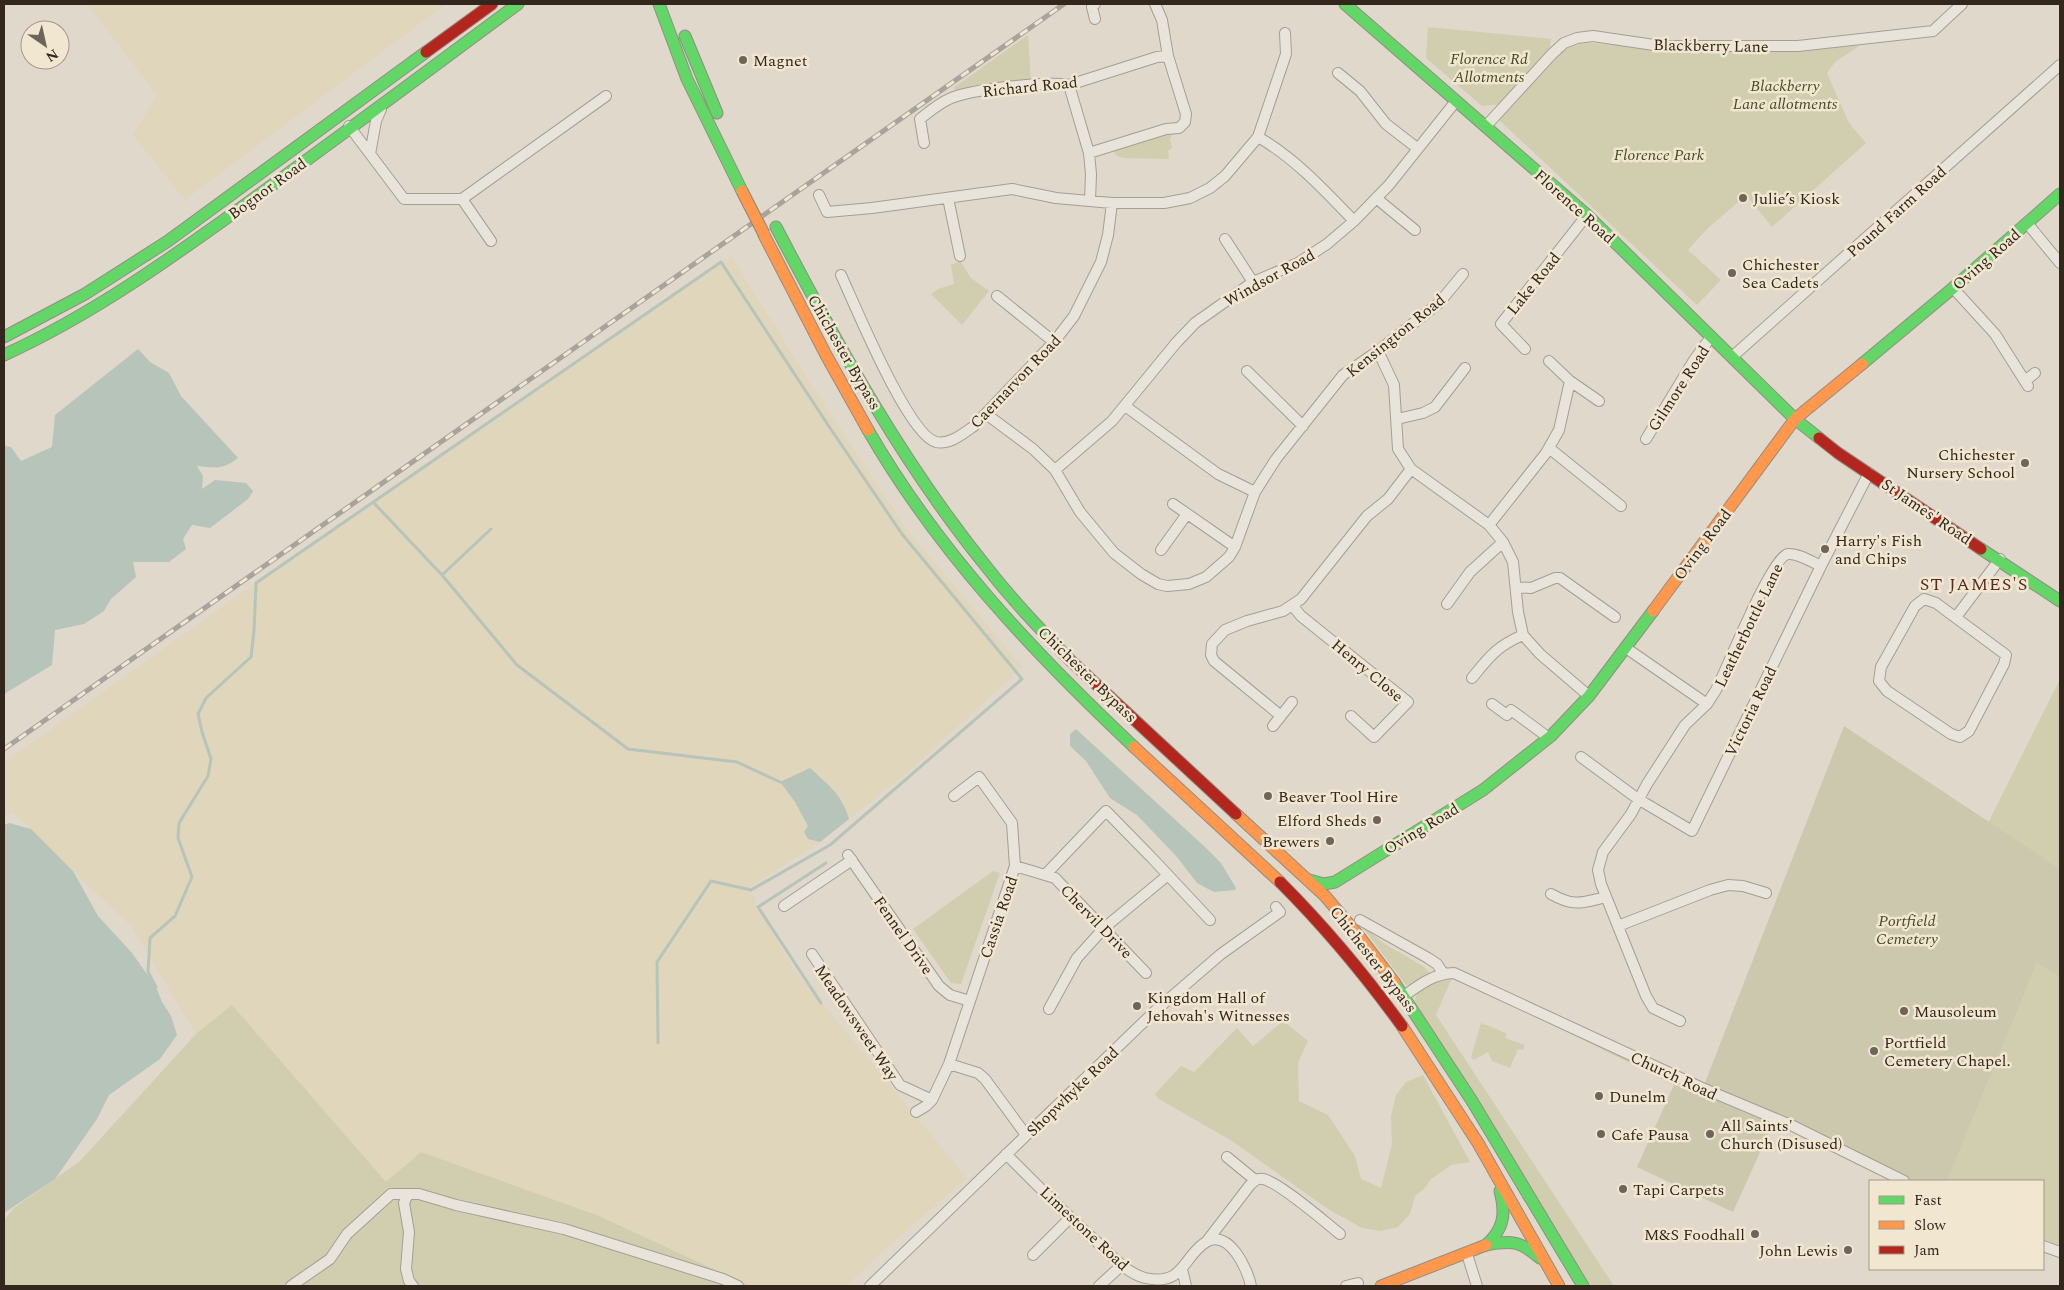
<svg xmlns="http://www.w3.org/2000/svg" width="2064" height="1290" font-family="Spectral,serif">
  <rect width="100%" height="100%" fill="#e0d8cb"/>
  <path fill="#dfd6bc" d="M87,4h359l-261,196 -52,-65 24,-40z
    M731,256l83,133 96,145 113,133 -115,105 -92,73 -65,41 3,15 39,67 174,210 -81,70 -40,38h-96l-151,-70 -213,-33 -154,-178 -36,29 -65,-108 -119,-114 -8,5v-54l285,-204z"/>
  <path fill="#d0ceae" d="M1428,27l123,12 -2,14 -47,51 -20,2 -56,-48z
    M1028,35l3,47 -73,10 -5,-4z
    M1588,43l82,6 189,-3 -25,17 -7,10 22,50 17,20 -94,84 -26,-32 -39,34 -19,21 33,30 -24,25 -198,-185 62,-69 12,-6z
    M1173,133l-3,6 2,9 -4,3 1,8 -45,-1 -7,-2 -5,-7 45,-14z
    M960,261l11,17 18,13 -27,34 -31,-31 7,-5 16,-5 -3,-19z
    M2060,679v190l-72,-46z
    M993,871l7,2 -39,111 -10,-1 -38,-54z
    M1357,920l26,23 40,23 8,8 -18,11h-7z
    M2037,963l23,14v268l-17,-6v-58h-96z
    M1454,973l-18,42 178,271h-24l-175,-284c2,-21 22,-24 39,-29z
    M232,1005l154,177 35,-30 178,64 151,70h-746v-66l10,-12 66,-47 116,-127z
    M1556,1020l15,8 5,-5 128,61 -3,10 -27,-9 -121,-60z
    M1283,1021l25,20 -10,22 1,38 29,14 27,41 6,23 20,9 11,-44 -1,-28 5,-21 10,-13 17,-7 47,87 -19,3 -21,15 -5,8 -10,8 -5,18 -12,13 -18,4 -18,-3 -34,-19 -96,-68 -73,-42 -4,-5 26,-28 13,6 43,-44 16,18z
    M1481,1023l25,10 -1,5 20,7 -2,5 -5,-1 -8,19 -18,-7 -4,-9 -14,8 -3,-3z"/>
  <path fill="#cbc8ad" d="M1844,726l216,143v108l-23,-14 -90,218h-34l-138,-62 -42,93 -96,-45 37,-82 27,8z"/>
  <path fill="#b6c4ba" d="M138,349l12,13 19,11 12,23 57,62c-16,12 -22,10 -41,8l6,10 -1,13 13,-9 31,3 7,8 -5,8 -38,29 -18,-3 -9,14 3,10 -17,13h-36l3,15 -25,22 -7,12 -20,13 -29,6 -3,35 -48,29v-248l7,1 10,14 31,-14 3,-32z
    M1076,729l129,118 16,16 15,25 -1,2 -21,2 -17,-9 -20,-26 -40,-42 -27,-17 -24,-37 -16,-15v-12z
    M810,768c18,17 32,26 39,51l-29,23 -12,-3 -4,-7 4,-6 -13,-24 -15,-20z
    M9,823l22,6 42,42 25,45 34,37 24,34 6,15 9,14 6,19 -17,24 -51,36 -12,24 -42,60 -51,34v-388z"/>
  <g fill="none" stroke-linecap="round" stroke-linejoin="round">
    <path stroke="#b6c4ba" stroke-width="3" d="M373,502l69,73 75,90 111,84 109,13 43,20
      M442,575l49,-46
      M156,987l-8,-15 2,-34 25,-22 17,-39 -14,-39 1,-15 29,-47 3,-17 -9,-27 -4,-18 8,-16 45,-41 3,-26 2,-48 465,-321 109,166 72,106 120,145 -192,166 -79,45 -40,-9 -54,81 1,81
      M821,1003l-63,-96 68,-44"/>
    <defs>
      <path id="street" d="M1095,19l-3,-12 3,-3
        M1338,73l22,18 26,33 31,24
        M1069,85l20,68 2,21 -1,27
        M349,126l55,73h58l144,-103
        M1486,126l66,-72 12,-11 13,-5 16,-2 68,10h137l135,-15 29,-27
        M1258,137c37,21 67,54 96,84
        M924,143l-4,-24c9,-7 18,-15 29,-20 22,-10 96,-18 120,-14l88,-28 11,-1
        M1089,153l77,-24 13,-1 6,-6 1,-8 -18,-58 -6,-36 -7,-16
        M370,154l6,-33 5,-12
        M819,195l8,17 45,-4 140,-19 44,9 56,5h52l26,-5 20,-10 15,-12 33,-39 28,-83 -1,-21
        M948,198l12,58
        M1376,198l39,32
        M462,199l29,42
        M2027,223l33,40
        M1225,239l28,43
        M841,275c14,30 67,160 95,167 14,3 28,-9 38,-16l80,-84 20,-26 27,-54 7,-27 4,-32
        M1953,288l42,46 33,52
        M997,296l57,46
        M1525,349l-24,-25 86,-109
        M1378,351l16,34 4,64 13,20 78,56 14,17 10,20 5,50 5,23 17,19 49,42
        M1732,357l328,-292
        M1247,371l56,55
        M1570,381l29,20
        M2025,381l10,-8
        M1125,406l93,68 37,18
        M986,414l47,35 22,21 25,42 34,41 27,21 17,10 9,2 22,-2 17,-7 23,-20 6,-10 20,-55 21,-33 67,-84 35,-24 61,-48 24,-29
        M1397,419l26,-6 12,-6 30,-39
        M1646,439l48,-79 17,-23
        M1549,448l72,58
        M1055,470l57,-49 64,-78 19,-20 58,-41 45,-19 29,-19 27,-23 35,-36 67,-84
        M1173,504l62,43
        M1489,525l57,-72 13,-23 11,-49 -21,-20
        M1161,550l26,-36
        M1516,587l15,1 24,-10h5l55,39
        M1924,599l12,4 70,52 -2,9 -35,67 -9,6 -9,-3 -64,-43 -8,-10 2,-14 34,-61z
        M1447,604l23,-32 33,-30
        M1292,605l9,11 107,86 -34,35 -23,-21
        M1956,617l44,-58
        M1626,648l81,56
        M1472,678c17,-21 25,-32 51,-43
        M1492,704l15,11 4,-5 38,28
        M1281,716l-67,-55 -3,-6 1,-11 13,-14 22,-9 36,-10 18,-12 66,-83 21,-17 23,-30
        M1273,726l19,-24
        M1581,757l57,42 54,32 129,-265 48,-93
        M848,855l91,131 11,9 20,6
        M1152,858l58,62
        M1015,866l40,12 91,95
        M1046,874l60,-63 44,45
        M1551,894c23,13 30,9 55,3
        M784,906l68,-46
        M1360,920l68,38 9,6 6,9
        M1618,926l92,-36 18,-5 15,1 23,7
        M812,954l88,131 32,15
        M1404,996c15,-11 31,-23 50,-23l246,114 93,39 111,55
        M1049,1009l28,-51 27,-30 64,-53
        M1680,1021l-27,-13 -7,-12 -45,-112 -3,-14 5,-18 28,-38 16,-30 38,-59 22,-21 9,-14c10,-19 56,-134 72,-136 10,-1 24,8 33,12
        M949,1064l29,9 7,6 41,56
        M916,1112l10,-6 6,-6 17,-36 66,-198 -3,-43 -33,-46 -25,19
        M1006,1154c30,30 59,60 91,88 14,13 29,31 48,36 39,9 38,-22 61,-36 23,-14 42,28 45,44
        M1227,1157l28,23
        M408,1194l-4,9 5,29 -3,37 3,12 4,5
        M1207,1241l43,-56c4,-4 7,-7 13,-6 16,3 62,43 77,55
        M2043,1246l17,6
        M1467,1254l10,32
        M1033,1255l37,-37
        M1182,1269l4,17
        M291,1286l39,-27 17,-25 44,-40h28l37,11 108,24 159,50 15,7
        M870,1286l285,-275 66,-57 59,-42 -4,-5
        M1099,1286l23,-21
        M1346,1286l12,-3"/>
      <path id="fast" d="M659,4l28,75 55,112
        M1345,4l242,211 208,204 24,19
        M685,36l32,77
        M776,227c62,119 128,239 213,343 25,32 53,61 81,90
        M4,337l81,-43 83,-53 258,-189
        M4,355c90,-41 170,-99 249,-156 89,-64 177,-130 265,-195
        M1862,364l91,-76 107,-94
        M868,430c69,120 165,222 266,317
        M1981,549l79,52
        M1309,880l15,4 11,-2 148,-92 68,-54 38,-40 64,-85
        M1394,982l78,119 111,185
        M1486,1245c18,-16 20,-31 14,-54
        M1486,1245c26,-5 34,-4 54,13"/>
      <path id="slow" d="M764,235l62,120 42,75
        M1653,611l142,-192 67,-55
        M1134,747l146,135
        M1236,814l89,82 33,39 36,47
        M1402,1026l76,117 81,143
        M1381,1286l105,-41"/>
      <path id="jam" d="M426,52l66,-48
        M1819,438l19,15 143,96
        M1070,660l166,154
        M1280,882c45,45 85,93 122,144"/>
    </defs>
    <use href="#street" stroke="#a59e94" stroke-width="12"/>
    <use href="#fast" stroke="#948d84" stroke-width="13"/>
    <use href="#slow" stroke="#948d84" stroke-width="13"/>
    <use href="#jam" stroke="#948d84" stroke-width="13"/>
    <use href="#street" stroke="#e8e4dc" stroke-width="10"/>
    <use href="#fast" stroke="#63d668" stroke-width="11"/>
    <use href="#slow" stroke="#ff974d" stroke-width="11"/>
    <use href="#jam" stroke="#b3261e" stroke-width="11"/>
    <defs>
      <path id="rail" d="M4,749l1060,-745"/>
    </defs>
    <use href="#rail" stroke="#a8a39c" stroke-width="5"/>
    <use href="#rail" stroke="#f1e6d0" stroke-width="3" stroke-dasharray="9" stroke-linecap="butt"/>
    <defs>
      <path id="slow-bridge" d="M742,191l22,43"/>
    </defs>
    <use href="#slow-bridge" stroke="#8b837b" stroke-width="13" stroke-linecap="butt"/>
    <use href="#slow-bridge" stroke="#ff974d" stroke-width="11"/>
  </g>
  <g fill="#6f645a" stroke="#f1e6d0" stroke-width="2">
    <circle cx="743" cy="60" r="5"/>
    <circle cx="1743" cy="198" r="5"/>
    <circle cx="1732" cy="273" r="5"/>
    <circle cx="2025" cy="463" r="5"/>
    <circle cx="1825" cy="549" r="5"/>
    <circle cx="1268" cy="796" r="5"/>
    <circle cx="1377" cy="820" r="5"/>
    <circle cx="1330" cy="841" r="5"/>
    <circle cx="1137" cy="1006" r="5"/>
    <circle cx="1904" cy="1011" r="5"/>
    <circle cx="1874" cy="1051" r="5"/>
    <circle cx="1599" cy="1096" r="5"/>
    <circle cx="1601" cy="1134" r="5"/>
    <circle cx="1710" cy="1134" r="5"/>
    <circle cx="1623" cy="1189" r="5"/>
    <circle cx="1755" cy="1234" r="5"/>
    <circle cx="1848" cy="1250" r="5"/>
  </g>
  <g text-anchor="middle" stroke-width="5" stroke-linejoin="round" paint-order="stroke">
    <g font-size="16" fill="#32261d" stroke="#f1e6d0">
      <text transform="translate(1711 45) rotate(1)" y="6">Blackberry Lane</text>
      <text transform="translate(1030 86) rotate(-6)" y="6">Richard Road</text>
      <text transform="translate(267 188) rotate(-36)" y="6">Bognor Road</text>
      <text transform="translate(1575 206) rotate(42)" y="6">Florence Road</text>
      <text transform="translate(1896 211) rotate(-42)" y="6">Pound Farm Road</text>
      <text transform="translate(1986 259) rotate(-41)" y="6">Oving Road</text>
      <text transform="translate(1269 277) rotate(-29)" y="6">Windsor Road</text>
      <text transform="translate(1533 283) rotate(-51)" y="6">Lake Road</text>
      <text transform="translate(1395 335) rotate(-39)" y="6">Kensington Road</text>
      <text transform="translate(845 352) rotate(60)" y="6">Chichester Bypass</text>
      <text transform="translate(1015 381) rotate(-46)" y="6">Caernarvon Road</text>
      <text transform="translate(1678 388) rotate(-57)" y="6">Gilmore Road</text>
      <text transform="translate(1927 511) rotate(34)" y="6">St James' Road</text>
      <text transform="translate(1702 544) rotate(-53)" y="6">Oving Road</text>
      <text transform="translate(1748 625) rotate(-64)" y="6">Leatherbottle Lane</text>
      <text transform="translate(1368 670) rotate(40)" y="6">Henry Close</text>
      <text transform="translate(1088 674) rotate(44)" y="6">Chichester Bypass</text>
      <text transform="translate(1750 711) rotate(-64)" y="6">Victoria Road</text>
      <text transform="translate(1421 828) rotate(-31)" y="6">Oving Road</text>
      <text transform="translate(998 917) rotate(-71)" y="6">Cassia Road</text>
      <text transform="translate(1097 921) rotate(46)" y="6">Chervil Drive</text>
      <text transform="translate(904 935) rotate(55)" y="6">Fennel Drive</text>
      <text transform="translate(1374 959) rotate(52)" y="6">Chichester Bypass</text>
      <text transform="translate(857 1022) rotate(56)" y="6">Meadowsweet Way</text>
      <text transform="translate(1674 1075) rotate(25)" y="6">Church Road</text>
      <text transform="translate(1072 1091) rotate(-44)" y="6">Shopwhyke Road</text>
      <text transform="translate(1085 1228) rotate(43)" y="6">Limestone Road</text>
    </g>
    <g font-size="16" font-style="italic" fill="#454c26" stroke="#f1e6d0">
      <text x="1489" y="64">Florence Rd<tspan x="1489" dy="18">Allotments</tspan></text>
      <text x="1785" y="91">Blackberry<tspan x="1785" dy="18">Lane allotments</tspan></text>
      <text x="1659" y="160">Florence Park</text>
      <text x="1907" y="926">Portfield<tspan x="1907" dy="18">Cemetery</tspan></text>
    </g>
    <g font-size="16" fill="#32261d" stroke="#f1e6d0" text-anchor="start">
      <text x="753" y="66">Magnet</text>
      <text x="1753" y="204">Julie’s Kiosk</text>
      <text x="1742" y="270">Chichester<tspan x="1742" dy="18">Sea Cadets</tspan></text>
      <text x="2015" y="460" text-anchor="end">Chichester<tspan x="2015" dy="18">Nursery School</tspan></text>
      <text x="1835" y="546">Harry's Fish<tspan x="1835" dy="18">and Chips</tspan></text>
      <text x="1278" y="802">Beaver Tool Hire</text>
      <text x="1367" y="826" text-anchor="end">Elford Sheds</text>
      <text x="1320" y="847" text-anchor="end">Brewers</text>
      <text x="1147" y="1003">Kingdom Hall of<tspan x="1147" dy="18">Jehovah's Witnesses</tspan></text>
      <text x="1914" y="1017">Mausoleum</text>
      <text x="1884" y="1048">Portfield<tspan x="1884" dy="18">Cemetery Chapel.</tspan></text>
      <text x="1609" y="1102">Dunelm</text>
      <text x="1720" y="1131">All Saints'<tspan x="1720" dy="18">Church (Disused)</tspan></text>
      <text x="1611" y="1140">Cafe Pausa</text>
      <text x="1633" y="1195">Tapi Carpets</text>
      <text x="1745" y="1240" text-anchor="end">M&amp;S Foodhall</text>
      <text x="1838" y="1256" text-anchor="end">John Lewis</text>
    </g>
    <g font-size="18" letter-spacing="1" fill="#5a2a21" stroke="#f1e6d0">
      <text x="1974" y="590">ST JAMES'S</text>
    </g>
  </g>
  <rect width="2064" height="1290" fill="none" stroke="#32261d" stroke-width="10"/>
  <rect x="1869" y="1180" width="175" height="90" fill="#f1e6d0" stroke="#a59988"/>
  <rect x="1879" y="1196" width="25" height="8" fill="#63d668" stroke="#a59988"/>
  <text x="1914" y="1205" font-size="15" fill="#32261d">Fast</text>
  <rect x="1879" y="1221" width="25" height="8" fill="#ff974d" stroke="#a59988"/>
  <text x="1914" y="1230" font-size="15" fill="#32261d">Slow</text>
  <rect x="1879" y="1246" width="25" height="8" fill="#b3261e" stroke="#a59988"/>
  <text x="1914" y="1255" font-size="15" fill="#32261d">Jam</text>
  <g transform="translate(45 45) rotate(146)"><circle r="24" fill="#f1e6d0" stroke="#a59988"/>
  <path d="M0-4L9 19L0 12L-9 19Z" fill="#6f645a"/>
  <text y="-8" font-size="14" font-weight="bold" text-anchor="middle" fill="#32261d">N</text>
  </g>
</svg>
